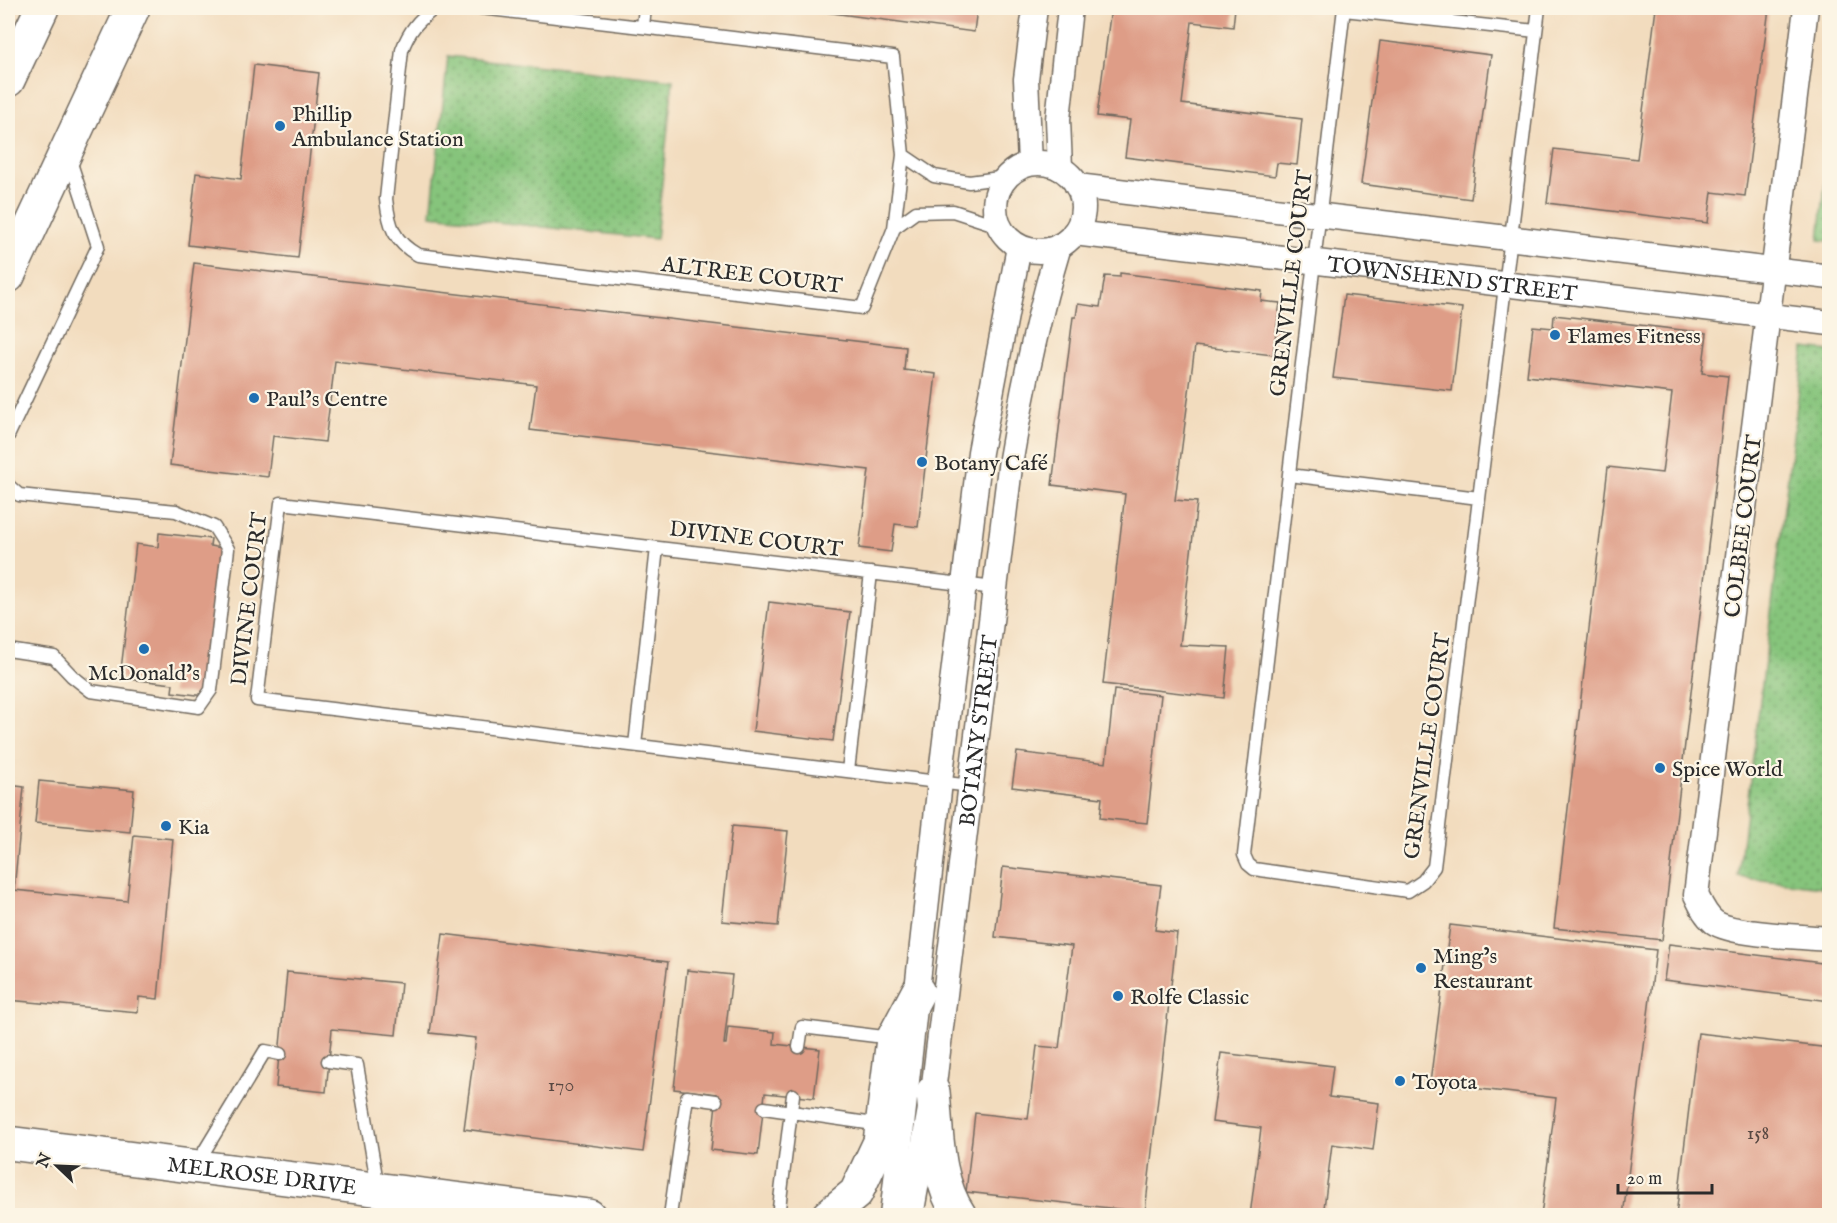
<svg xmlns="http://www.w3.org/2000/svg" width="1837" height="1223" font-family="'IM FELL English',serif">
  <defs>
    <pattern id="grass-dots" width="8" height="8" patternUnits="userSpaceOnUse" patternTransform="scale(1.5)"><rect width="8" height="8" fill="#86c47b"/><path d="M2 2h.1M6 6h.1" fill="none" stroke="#6e9f65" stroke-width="1.8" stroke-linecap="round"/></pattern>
  </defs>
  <rect width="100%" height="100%" fill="#fcf5e5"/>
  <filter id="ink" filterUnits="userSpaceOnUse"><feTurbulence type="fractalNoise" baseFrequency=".0167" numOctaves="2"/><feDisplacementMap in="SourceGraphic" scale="12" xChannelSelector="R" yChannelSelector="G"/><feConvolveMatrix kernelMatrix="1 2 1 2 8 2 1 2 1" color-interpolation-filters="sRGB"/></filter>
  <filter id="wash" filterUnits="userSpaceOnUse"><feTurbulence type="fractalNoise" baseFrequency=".008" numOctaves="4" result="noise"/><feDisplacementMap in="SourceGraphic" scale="24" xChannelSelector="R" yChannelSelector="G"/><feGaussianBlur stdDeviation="1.35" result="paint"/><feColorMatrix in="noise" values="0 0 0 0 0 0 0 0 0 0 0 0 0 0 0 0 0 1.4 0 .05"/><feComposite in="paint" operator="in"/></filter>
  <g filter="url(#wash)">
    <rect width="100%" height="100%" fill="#f2dcbe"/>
    <path fill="url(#grass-dots)" stroke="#587853" stroke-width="1.5" d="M448,56l225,24 -17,159 -225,-24z
      M1829,149l1,92h-1l-10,-1z
      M1804,348l26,3 -1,537 -91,-11z"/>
    <g id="blocks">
      <path fill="#de9d87" d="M795,8h182l-3,24z
        M1111,8h124l-2,19 -41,-5 -10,82 120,15 -5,46 -20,-2 -2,13 -150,-19 5,-37 -33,-4z
        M1656,8h113l-24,188 -33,-4 -4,31 -161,-20 7,-54 83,10z
        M1380,41l111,14 -20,144 -110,-15z
        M254,65l65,8 -21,185 -110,-13 8,-72 45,6z
        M194,263l712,84 -2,23 32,4 -18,153 -23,-3 -4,28 -32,-4 10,-78 -339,-40 6,-45 -201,-24 -10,81 -52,-6 -5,41 -98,-12z
        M1120,273l142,18 -1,10 19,2 -7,52 -78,-9 -20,154 22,2 -17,143 49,2 -5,51 -121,-14 22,-190 -73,-9 21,-168h3l2,-13 22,3 5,-31 15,1z
        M1344,295l118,13 -10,83 -119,-13z
        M1554,315l153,18 -5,40 26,3 -66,564 -108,-12 54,-461 54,6 10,-80 -145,-17 6,-50 20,2z
        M159,533l52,6 -1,7 12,2 -17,148 -33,-4 1,-8 -53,-6 16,-134 22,3z
        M769,602l81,10 -17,129 -80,-10z
        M1114,690l47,5 -14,128 -47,-5 2,-20 -90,-11 5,-35 89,11z
        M39,781l95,9 -4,42 -95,-9z
        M8,785l16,2 -10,103 113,11 7,-66 39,4 -15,160 -19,-2 -1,15 -130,-12z
        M732,826l56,5 -10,95 -56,-5z
        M1003,867l158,18 -6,45 22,3 -32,279 -179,-20 9,-79 53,6 9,-73 22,2 13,-102 -77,-9z
        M1450,925l206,25 -33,266h-82l15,-118 -126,-15z
        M443,934l225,28 -25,190 -179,-23 12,-91 -46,-5z
        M1669,944l161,20v37l-166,-21z
        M687,970l45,5 -8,69h2l2,-17 47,5 -1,12 46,5 -6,49 -49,-5 -7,62 -47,-5 6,-56 -43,-5z
        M287,972l114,11 -5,52 -64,-6 -6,63 -50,-5z
        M1698,1033l132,15v168h-154z
        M1221,1053l112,13 -4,31 50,6 -6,47 -41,-6 -9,72h-73l11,-88 -49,-6z"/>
    </g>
  </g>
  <g filter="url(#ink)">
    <use href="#blocks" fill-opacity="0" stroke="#71695e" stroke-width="1.5"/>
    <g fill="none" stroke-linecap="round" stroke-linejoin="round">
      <defs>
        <path id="lane" d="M435,8c-17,12 -26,23 -33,42l-16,149c3,27 8,43 32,56l444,53 32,-80 9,-73 -10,-98 -412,-49
          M1344,8l-100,847 4,9 6,5 154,22 15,-10 11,-14 105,-859
          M1344,10l192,21
          M643,26l2,-18
          M903,155l31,21 35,6 38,-5
          M894,228l22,-16 37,-1 46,15
          M8,436l90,-190 -28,-86
          M1289,475l190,23
          M8,485l11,10 157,16 38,16 14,22 -17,141 -12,17 -108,-16 -19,-15 -18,-19 -46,-7
          M635,745l22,-197
          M848,771l23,-198
          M971,786l-714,-86 24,-197 714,85
          M799,1047l3,-20 90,11
          M328,1061l29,4 21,123
          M764,1108l117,17
          M196,1165l69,-114 15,3
          M670,1216l17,-119 29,4
          M778,1216l15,-121"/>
        <g id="street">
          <path d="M1806,8l-110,887c5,10 9,20 18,27 18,13 90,15 116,17"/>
          <path d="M1030,163l-4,-84 9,-71"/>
          <circle cx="1039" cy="207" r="44"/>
          <path d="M1060,168l-2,-49 12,-111"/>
          <path d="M1077,186l753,91"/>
          <path id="s1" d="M1074,233l756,90"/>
          <path d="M892,1216l48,-434 40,-330 39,-205"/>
          <path id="s2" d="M911,1216l22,-124 78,-633c12,-72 27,-143 48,-213"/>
        </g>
        <g id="secondary">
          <path d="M933,1092c4,41 3,89 27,124"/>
          <path id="s3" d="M8,1143l581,73"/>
          <path d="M828,1216l28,-23 24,-51 13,-103 25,-47"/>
        </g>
        <path id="primary" d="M8,80l34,-72
          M8,276l125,-268"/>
      </defs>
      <use href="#lane" stroke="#71695e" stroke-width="15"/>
      <use href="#street" stroke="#71695e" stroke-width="27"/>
      <use href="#secondary" stroke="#71695e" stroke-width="36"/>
      <use href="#primary" stroke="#71695e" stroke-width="36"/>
      <use href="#lane" stroke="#fff" stroke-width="12"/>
      <use href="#street" stroke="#fff" stroke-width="24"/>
      <use href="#secondary" stroke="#fff" stroke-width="33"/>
      <use href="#primary" stroke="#fff" stroke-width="33"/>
    </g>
  </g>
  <g fill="#1f6fb2" stroke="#fcf5e5" stroke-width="2">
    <circle cx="280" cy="126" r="6"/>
    <circle cx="1555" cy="335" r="6"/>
    <circle cx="254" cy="398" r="6"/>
    <circle cx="922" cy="462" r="6"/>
    <circle cx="144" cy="649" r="6"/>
    <circle cx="1660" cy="768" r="6"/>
    <circle cx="166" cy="826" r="6"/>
    <circle cx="1421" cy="968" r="6"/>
    <circle cx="1118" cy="996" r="6"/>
    <circle cx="1400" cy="1081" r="6"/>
  </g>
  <g text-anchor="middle" stroke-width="4.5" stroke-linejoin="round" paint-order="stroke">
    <g font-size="20" fill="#584842">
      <text x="561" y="1091">170</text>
      <text x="1758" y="1139">158</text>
    </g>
    <g font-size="22" fill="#2b2b2b" stroke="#fcf5e5" text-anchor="start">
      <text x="292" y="121">Phillip<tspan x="292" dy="25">Ambulance Station</tspan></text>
      <text x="1567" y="343">Flames Fitness</text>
      <text x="266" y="406">Paul’s Centre</text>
      <text x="934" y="470">Botany Café</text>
      <text x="144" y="680" text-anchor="middle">McDonald's</text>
      <text x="1672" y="776">Spice World</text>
      <text x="178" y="834">Kia</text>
      <text x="1433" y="963">Ming’s<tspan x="1433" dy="25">Restaurant</tspan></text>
      <text x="1130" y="1004">Rolfe Classic</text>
      <text x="1412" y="1089">Toyota</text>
    </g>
    <g font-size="22" fill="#2b2b2b" stroke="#fcf5e5">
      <text transform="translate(752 274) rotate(7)" y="8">ALTREE COURT</text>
      <text dy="8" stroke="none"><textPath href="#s1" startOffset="381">TOWNSHEND STREET</textPath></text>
      <text transform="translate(1290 283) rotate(-83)" y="8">GRENVILLE COURT</text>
      <text transform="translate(1742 526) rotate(-83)" y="8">COLBEE COURT</text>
      <text transform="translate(756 538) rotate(7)" y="8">DIVINE COURT</text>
      <text transform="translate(248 599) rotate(-83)" y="8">DIVINE COURT</text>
      <text dy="8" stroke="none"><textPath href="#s2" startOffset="490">BOTANY STREET</textPath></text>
      <text transform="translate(1426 746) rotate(-82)" y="8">GRENVILLE COURT</text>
      <text dy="8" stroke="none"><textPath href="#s3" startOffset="256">MELROSE DRIVE</textPath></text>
    </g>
  </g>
  <rect width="1837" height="1223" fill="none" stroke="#fcf5e5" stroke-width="30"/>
  <g transform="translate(57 1166) rotate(293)" stroke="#fcf5e5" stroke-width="4.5" paint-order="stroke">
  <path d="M0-4.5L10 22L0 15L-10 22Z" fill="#2b2b2b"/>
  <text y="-9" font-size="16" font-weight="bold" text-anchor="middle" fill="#2b2b2b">N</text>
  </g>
  <path d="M1618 1184v9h94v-9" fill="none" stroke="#2b2b2b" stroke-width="3"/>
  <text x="1627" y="1184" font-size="18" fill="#2b2b2b" stroke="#fcf5e5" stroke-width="4.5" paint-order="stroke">20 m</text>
</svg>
